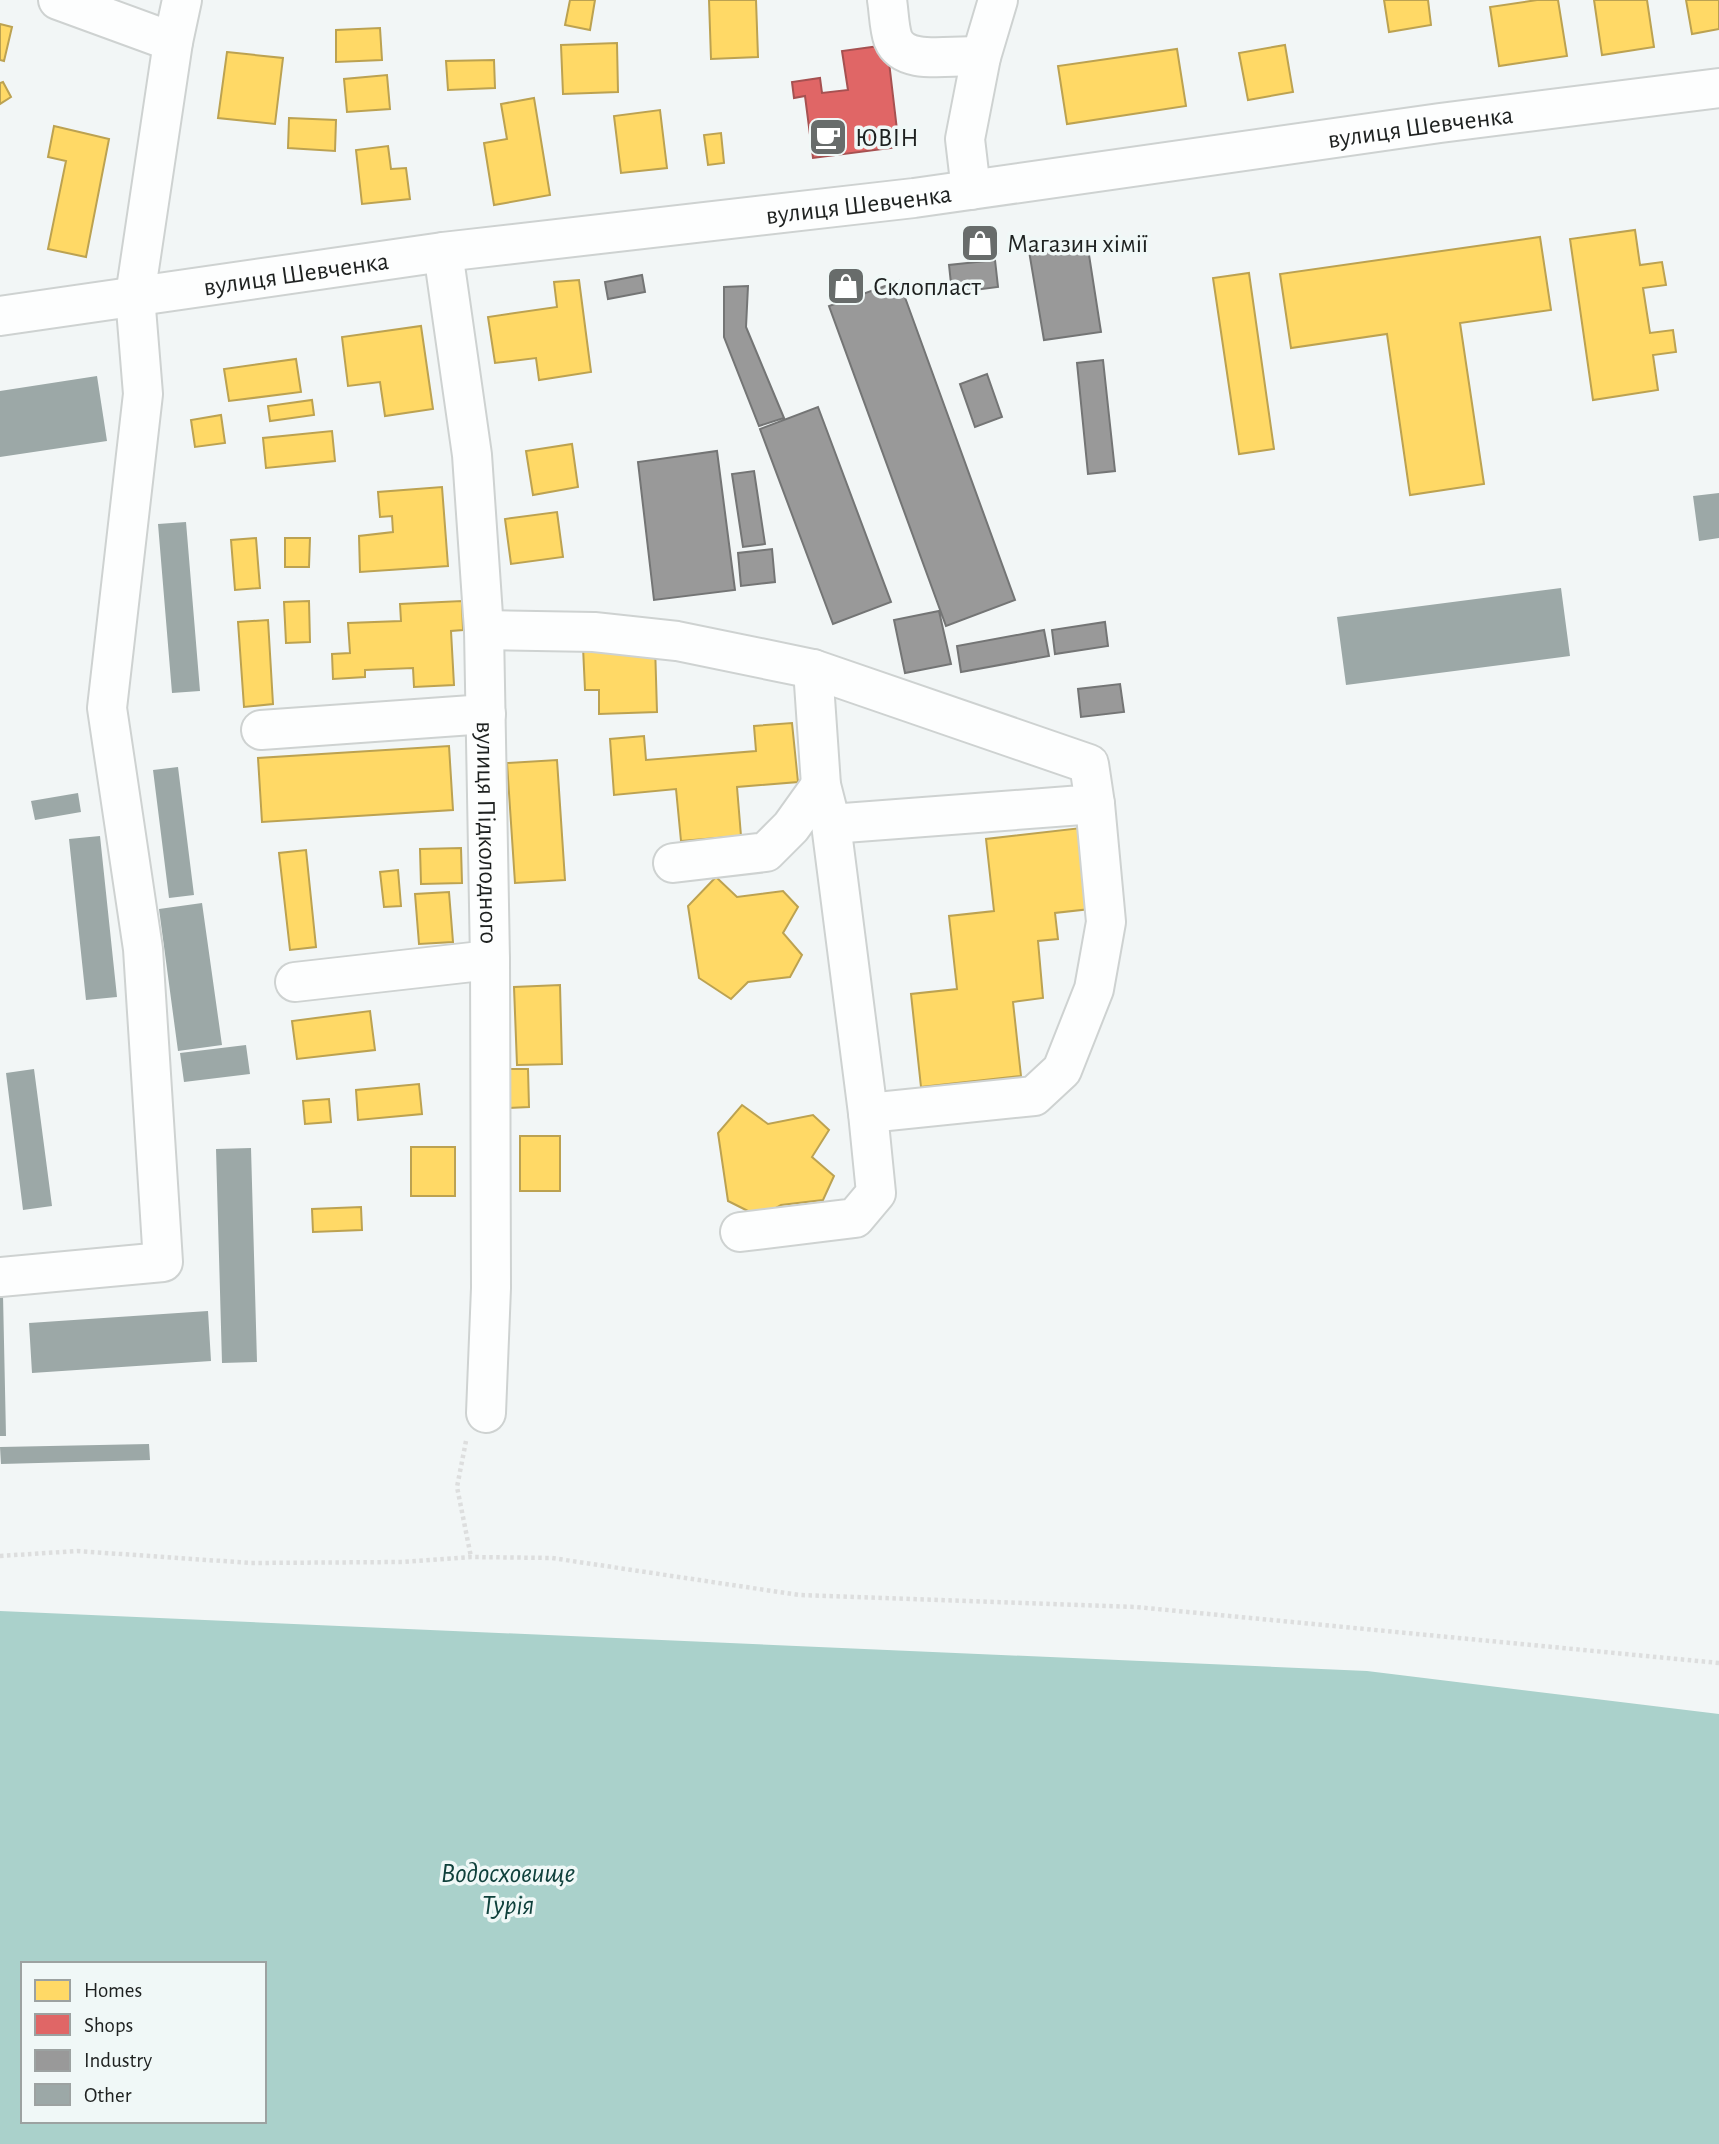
<svg xmlns="http://www.w3.org/2000/svg" width="1719" height="2144" font-family="'Alegreya Sans',sans-serif">
  <rect width="100%" height="100%" fill="#f2f6f6"/>
  <path fill="#aad1cb" fill-rule="evenodd" d="M0,1611l1367,60 352,43v430h-1719zM23,1964h241v157h-241z"/>
  <path fill="#ffd966" stroke="#bca251" stroke-width="2" d="M570,0h25l-5,30 -25,-5z
    M709,0h47l2,57 -47,2z
    M1384,0h44l3,25 -42,7z
    M1537,0h21l9,56 -68,10 -9,-59z
    M1594,0h53l7,47 -52,8z
    M1686,0h33v29l-27,5z
    M0,24l12,3 -8,34 -4,-1z
    M380,28l2,32 -46,2v-32z
    M617,43l1,49 -55,2 -2,-49z
    M1285,45l8,47 -45,8 -9,-47z
    M1177,49l9,57 -119,18 -9,-58z
    M227,52l56,6 -8,66 -57,-6z
    M494,60l1,28 -47,2 -2,-29z
    M387,75l3,34 -43,3 -3,-33z
    M3,82l8,15 -11,7v-21z
    M534,98l16,97 -56,10 -10,-62 23,-4 -6,-35z
    M660,110l7,58 -46,5 -7,-57z
    M289,118l47,2 -1,31 -47,-3z
    M54,126l55,13 -23,118 -38,-8 18,-88 -18,-4z
    M721,133l3,30 -16,2 -4,-30z
    M388,146l3,23 15,-1 4,31 -48,5 -6,-54z
    M1635,230l5,35 22,-3 4,23 -23,3 7,45 23,-3 3,22 -23,3 5,35 -65,10 -23,-161z
    M1540,237l11,73 -91,13 24,161 -74,11 -23,-161 -96,14 -11,-74z
    M1249,273l25,176 -35,5 -26,-176z
    M579,280l12,92 -52,8 -3,-22 -41,5 -7,-46 69,-10 -3,-25z
    M421,326l12,83 -48,7 -5,-34 -32,4 -6,-49z
    M296,359l5,33 -72,9 -5,-32z
    M312,400l2,15 -44,6 -2,-15z
    M221,415l4,28 -30,4 -4,-27z
    M332,431l3,30 -69,7 -3,-30z
    M572,444l6,43 -45,8 -7,-44z
    M442,487l6,79 -88,6 -1,-36 34,-4 -1,-16 -12,1 -2,-25z
    M557,512l6,45 -52,7 -6,-45z
    M256,538l4,50 -25,2 -4,-50z
    M285,538h25l-1,29h-24z
    M309,601l1,41 -24,1 -2,-41z
    M462,601l1,29 -12,1 3,54 -40,2 -1,-19 -48,2v7l-32,2 -1,-25 18,-1 -2,-30 53,-2 -1,-17z
    M268,620l5,84 -29,3 -6,-85z
    M655,645l2,67 -58,2v-24h-14l-2,-43z
    M792,723l6,59 -61,5 4,49 -60,5 -5,-52 -62,6 -4,-56 34,-3 2,24 110,-9 -2,-25z
    M449,746l4,64 -191,12 -4,-64z
    M557,760l8,120 -50,3 -8,-120z
    M1081,828l9,81 -35,4 3,26 -20,2 5,57 -30,4 8,74 -100,11 -10,-93 46,-5 -8,-73 45,-5 -8,-72z
    M461,848l1,35 -41,1 -1,-35z
    M306,850l10,97 -26,3 -11,-97z
    M398,870l3,36 -17,1 -4,-35z
    M716,877l21,20 46,-6 15,16 -15,26 19,22 -12,22 -42,5 -17,17 -32,-21 -11,-72z
    M449,892l4,50 -34,2 -4,-50z
    M560,985l2,79 -45,1 -3,-78z
    M370,1011l5,39 -78,9 -5,-38z
    M505,1069h23l1,38 -23,1z
    M419,1084l3,30 -64,6 -2,-30z
    M329,1099l2,23 -26,2 -2,-23z
    M742,1105l26,19 45,-9 16,15 -17,27 22,19 -11,24 -42,5 -21,12 -32,-16 -10,-68z
    M520,1136h40v55h-40z
    M411,1147h44v49h-44z
    M361,1207l1,23 -49,2 -1,-23z"/>
  <path fill="#e06666" stroke="#a65151" stroke-width="2" d="M887,45l12,102 -86,11 -8,-62 -11,2 -2,-16 28,-4 2,15 26,-3 -6,-39z
    M996,233l2,20 -26,4 -3,-20z"/>
  <path fill="#999" stroke="#747575" stroke-width="2" d="M1087,242l14,90 -57,8 -15,-89z
    M995,260l3,27 -46,6 -3,-28z
    M642,275l3,17 -37,7 -3,-17z
    M899,281l116,319 -69,26 -117,-320z
    M748,286l-2,41 38,91 -25,8 -35,-89v-50z
    M1103,360l12,111 -27,3 -11,-111z
    M987,374l15,43 -27,10 -15,-43z
    M818,407l73,195 -58,22 -73,-195z
    M717,451l18,139 -81,10 -16,-138z
    M754,471l11,73 -22,3 -11,-73z
    M772,549l3,33 -34,4 -3,-33z
    M939,611l12,53 -46,9 -11,-53z
    M1105,622l3,24 -53,8 -3,-24z
    M1044,630l5,26 -88,16 -4,-26z
    M1120,684l4,28 -43,5 -3,-28z"/>
  <path fill="#9ca8a7" d="M97,376l10,65 -107,16v-66z
    M1719,493v45l-20,3 -6,-45z
    M186,522l14,169 -28,2 -14,-169z
    M1561,588l9,68 -224,29 -9,-68z
    M178,767l16,128 -25,3 -16,-128z
    M78,793l3,19 -46,8 -4,-19z
    M100,836l17,161 -31,3 -17,-161z
    M202,903l20,142 -44,6 -19,-142z
    M246,1045l4,29 -66,8 -4,-29z
    M34,1069l18,137 -29,4 -17,-137z
    M251,1148l6,214 -35,1 -6,-214z
    M0,1295h3l3,141h-6z
    M208,1311l3,50 -179,12 -3,-50z
    M149,1444l1,16 -149,4 -1,-17z"/>
  <g fill="none" stroke-linecap="round" stroke-linejoin="round">
    <defs>
      <g id="minor">
        <path d="M58,0l115,42"/>
        <path d="M887,0c2,12 2,28 6,39 12,29 62,14 88,18"/>
        <path d="M971,190l-6,-51 16,-82 17,-57"/>
        <path id="s1" d="M443,252l29,203 12,175 6,330 1,328 -5,125"/>
        <path id="s2" d="M0,316l443,-64 471,-54 526,-75 279,-35"/>
        <path d="M484,630l110,2 83,9 136,28 276,95 6,40 -264,20"/>
        <path d="M261,730l225,-16"/>
        <path d="M673,863l93,-11 25,-25 30,-42"/>
        <path d="M295,982l195,-22"/>
        <path d="M868,1113l166,-17 28,-26 32,-81 12,-67 -11,-118"/>
        <path d="M740,1232l115,-14 21,-25 -8,-80 -37,-289 -10,-39 -8,-116"/>
        <path d="M0,1277l163,-15 -20,-313 -36,-241 36,-314 -8,-98 38,-254 9,-42"/>
      </g>
    </defs>
    <use href="#minor" stroke="#ced2d1" stroke-width="42"/>
    <path stroke="#dddede" stroke-width="4.5" stroke-dasharray="3.5 3.5" stroke-linecap="butt" d="M466,1441l-9,46 14,70
      M0,1556l77,-5 174,12 152,-1 68,-5 81,1 247,37 337,12 583,56"/>
    <use href="#minor" stroke="#fdfefe" stroke-width="38"/>
  </g>
  <defs>
    <symbol id="cafe-square" viewBox="-11 -11 22 22"><rect x="-9" y="-9" width="18" height="18" rx="4" fill="#686c6b" stroke="#f0f8f7"/><path d="M-5.5-4.5H6V0H3Q3 3.5 0 3.5H-2.5Q-5.5 3.5-5.5 0ZM3-3.2v2h1.7v-2ZM-6 4.5H4V6H-6Z" fill="#fff"/></symbol>
    <symbol id="shop-square" viewBox="-11 -11 22 22"><rect x="-9" y="-9" width="18" height="18" rx="4" fill="#686c6b" stroke="#f0f8f7"/><path d="M-5-2.5h2.3a2.7 3.5 0 0 1 5.4 0H5L5.5 6h-11ZM-1.5-2.5h3a1.5 2.3 0 0 0-3 0Z" fill="#fff"/></symbol>
  </defs>
  <g fill-rule="evenodd">
    <use href="#cafe-square" x="806" y="115" width="44" height="44"/>
    <use href="#shop-square" x="958" y="221" width="44" height="44"/>
    <use href="#shop-square" x="824" y="264" width="44" height="44"/>
  </g>
  <g text-anchor="middle" stroke-width="7" stroke-linejoin="round" paint-order="stroke">
    <g font-size="26" fill="#1e2120" stroke="#f0f8f7">
      <text dy="9" stroke="none"><textPath href="#s2" startOffset="1433">вулиця Шевченка</textPath></text>
      <text dy="9" stroke="none"><textPath href="#s2" startOffset="866">вулиця Шевченка</textPath></text>
      <text dy="9" stroke="none"><textPath href="#s2" startOffset="299">вулиця Шевченка</textPath></text>
      <text dy="9" stroke="none"><textPath href="#s1" startOffset="583">вулиця Підколодного</textPath></text>
    </g>
    <g font-size="26" fill="#1e2120" stroke="#f0f8f7" text-anchor="start">
      <text x="855" y="146">ЮВІН</text>
      <text x="1007" y="252">Магазин хімії</text>
      <text x="873" y="295">Склопласт</text>
    </g>
    <g font-size="28" font-style="italic" fill="#10413c" stroke="#f0f8f7">
      <text x="508" y="1882">Водосховище<tspan x="508" dy="32">Турія</tspan></text>
    </g>
  </g>
  <rect x="21" y="1962" width="245" height="161" fill="#f0f8f7" stroke="#9ca2a1" stroke-width="2"/>
  <rect x="35" y="1980" width="35" height="21" fill="#ffd966" stroke="#9ca2a1" stroke-width="2"/>
  <text x="84" y="1997" font-size="21" fill="#1e2120">Homes</text>
  <rect x="35" y="2014" width="35" height="21" fill="#e06666" stroke="#9ca2a1" stroke-width="2"/>
  <text x="84" y="2032" font-size="21" fill="#1e2120">Shops</text>
  <rect x="35" y="2050" width="35" height="21" fill="#999999" stroke="#9ca2a1" stroke-width="2"/>
  <text x="84" y="2067" font-size="21" fill="#1e2120">Industry</text>
  <rect x="35" y="2084" width="35" height="21" fill="#9ca8a7" stroke="#9ca2a1" stroke-width="2"/>
  <text x="84" y="2102" font-size="21" fill="#1e2120">Other</text>
</svg>
